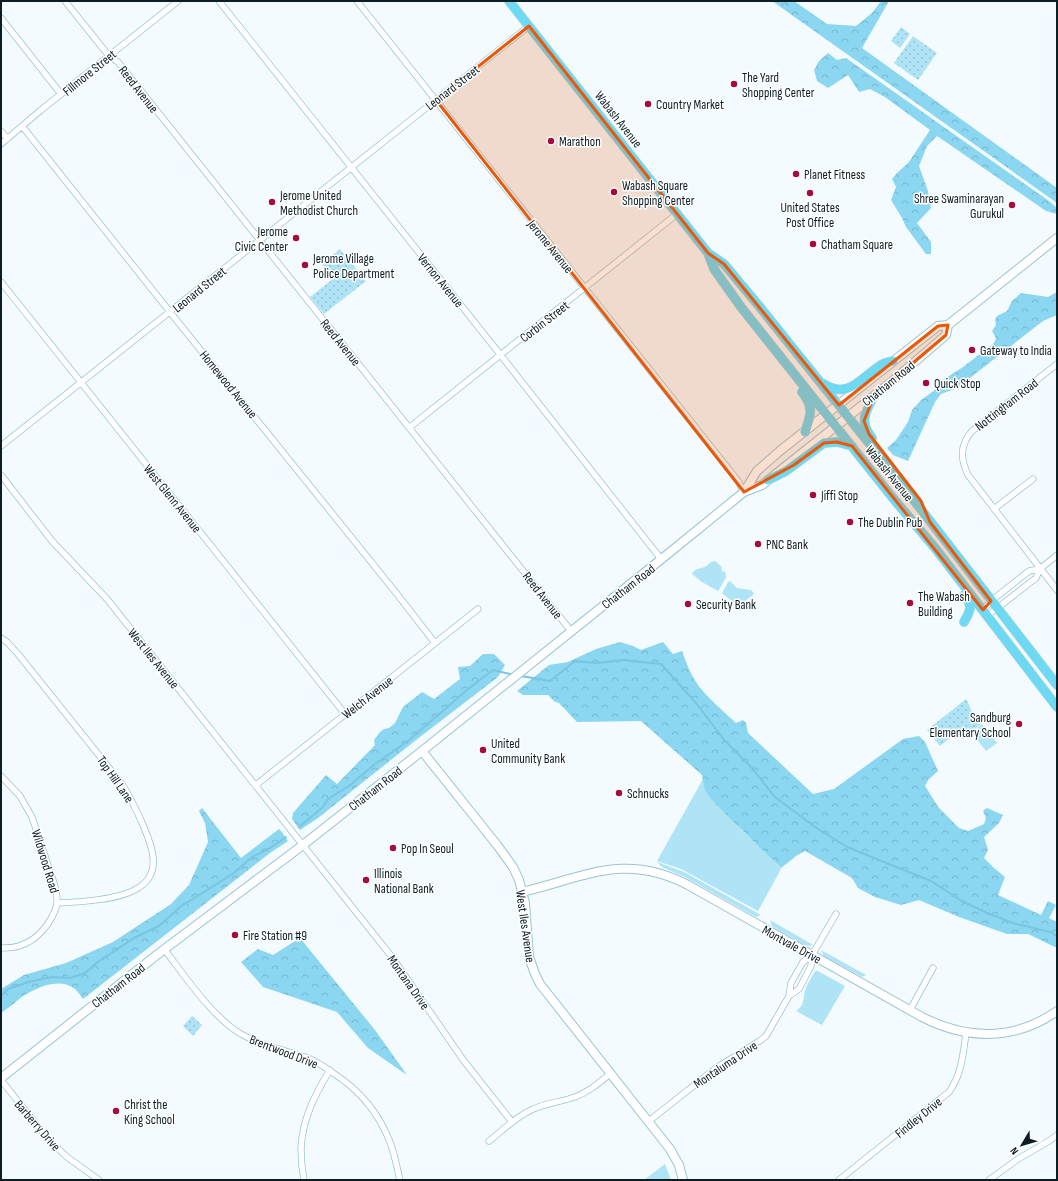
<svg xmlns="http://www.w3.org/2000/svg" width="1058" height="1181" font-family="'Sofia Sans Condensed',sans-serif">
  <defs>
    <pattern id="forest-crowns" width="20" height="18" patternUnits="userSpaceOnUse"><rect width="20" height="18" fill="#8bd6f1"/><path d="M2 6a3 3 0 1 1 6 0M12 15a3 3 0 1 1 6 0" fill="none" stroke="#77b7ce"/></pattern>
    <pattern id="park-dots" width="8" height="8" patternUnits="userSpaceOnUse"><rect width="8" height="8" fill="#afe3f6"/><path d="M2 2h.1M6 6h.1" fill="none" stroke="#95c2d3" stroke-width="1.8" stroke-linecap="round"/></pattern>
  </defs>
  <rect width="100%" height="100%" fill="#f3fbfe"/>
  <path fill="#afe3f6" d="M715,561l7,6 -1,1 2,4 2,-1 1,6 -7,13 -1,1 -16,-9 -10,-8 1,-2 4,-3 8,-2 6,-5z
    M730,581l7,7 14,2 3,3 -1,2 -15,11 -16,-13 6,-11z
    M982,724l15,19 -11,8 -14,-18z
    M703,779v5l39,47 19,16 20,22 -23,42 -77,-42 -24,-8z
    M657,862l27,10 77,43 -5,2 -71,-40 -23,-10z
    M770,920l43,25 -4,1 -4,-1 -33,-19z
    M821,950l45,25 -4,2 -38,-21z
    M816,970l29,16 -23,39 -26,-14c10,-7 6,-11 9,-20 2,-7 7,-15 11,-21z
    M665,1164l6,16h-27z"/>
  <path fill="url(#forest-crowns)" d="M772,1h22l33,23 29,2 16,-13 9,-12h8l-27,47 195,140v15z
    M828,53l9,7 9,-2 203,143 8,7v6l-11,-3 -109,-75 -10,10 -8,20 9,25 3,17 -14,15 14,19v12h-5l-20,-27 -4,-9 -11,-18 5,-13 -4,-8 5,-6 12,-11 21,-32 -45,-33 -15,-8 -11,3 -11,-17 -20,13 -11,-7 -3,-11 5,-9z
    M1057,292v23l-14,6 -86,67 -16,6 -6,8 -27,59 -15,-6 -6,-7 9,-8 12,-18 4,-12 9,-10 14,-10 8,-10 20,-13 31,-24 2,-5 -4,-7 4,-6 -1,-5 2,-4 10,-5 5,-10 9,-8 27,4z
    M620,642l13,4 8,4 22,-8 10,12 9,-3c4,12 9,24 16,34 10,13 26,27 38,38l7,-3 3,3 2,10 65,61 21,-5 69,-50 16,-3 6,6 13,29 -10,9 -3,6 14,22 20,20 9,3 16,-7 2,-6 -3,-7 4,-3 16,7 -4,8 -15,14 4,13 -4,8 10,10 11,9 -7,18 43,20 7,-14 8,4 -7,13 8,4v26l-29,-14h-21l-48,-17 -40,-17 -18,5 -26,-8 -17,-9 -6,-10 -47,-27 -9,5 -15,12c-19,-19 -39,-37 -58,-57 -6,-6 -14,-13 -18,-21 -2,-5 -2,-10 -3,-15l-61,-54 -64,1 -18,-19 -4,-1 -7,-7h-25l-6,-4 32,-26 19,-3 28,-13z
    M483,654h11l11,11 -7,12 -82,63 -98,78 -18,12 -8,-11 1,-6 33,-38 11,9 38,-39 -1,-5 6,-8 4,-3 5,-1 6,-5 8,-16 19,-15 12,7 26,-20 -2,-12 12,-1z
    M202,808l39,50 38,-29 2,2 7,10 -18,12 -187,146c-2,-3 -5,-7 -8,-10 -15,-12 -37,-2 -52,7 -8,6 -14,12 -22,17v-24l23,-14 42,-12 47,-21 58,-38 18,-19 19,-43 -3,-19 -6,-12z
    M300,938l75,92 32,45 -39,-27 -31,-36 -74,-25 -22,-25 17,-13 15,6z"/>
  <path fill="url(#park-dots)" d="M901,27l9,7 -10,14 -9,-7z
    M913,36l24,17 -19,27 -24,-17z
    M340,249l26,32 -42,33 -14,-17 23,-18 -11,-15z
    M966,699c3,4 3,8 6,12 3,6 8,8 8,14l-17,14 -5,-7 -18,14 -13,-16z
    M192,1016l10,9 -9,11 -10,-10z"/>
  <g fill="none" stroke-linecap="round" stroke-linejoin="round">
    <path stroke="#79c4de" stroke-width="2" d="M521,676l29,5 25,-20 21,2 28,-3 37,4 35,39 29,38 27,27 23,29 40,30 32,20 84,34 29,19 27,13 26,10 37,9 7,4
      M299,827l24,-20 5,-8 21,-13 26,-22 33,-23 60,-52 25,-19 21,5
      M1,996l7,-7 20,-7 24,-5 18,1 15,-5 13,-11 36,-24 25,-12 21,-19 54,-34 18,-16 18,-9 16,-11"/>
    <defs>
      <path id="street" d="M65,1l44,55 9,6 453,569
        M219,1l276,347 166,211
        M357,1l381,480 6,11
        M1,18l60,76
        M22,126l152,191 223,277 38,49
        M1,131l6,8
        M1,144l40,-34 137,-109
        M1,282l344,432
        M1057,364l-85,67c-12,14 -12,27 -4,44l89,115
        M410,427l267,-213
        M1,446l528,-420
        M1,475l51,66 55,58 269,338 16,20 72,104 48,61
        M994,509l39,-30
        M983,610l8,-9 38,-30 11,-2
        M987,616l49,-38 4,-9 17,-14
        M1,638l6,4 11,12 104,130c8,13 15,27 21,41 9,21 20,48 -5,63 -18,12 -59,14 -81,15
        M1,776l19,20 12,21 22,66c1,6 4,13 3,19 0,5 -3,11 -5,15 -11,20 -27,32 -51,31
        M256,785l222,-176
        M164,949c21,27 48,68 77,85 22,13 46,16 69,25 8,3 16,9 23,14 28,18 47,41 58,72 4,11 6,23 9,35
        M789,996l10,-7 12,-23 1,-11
        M910,1010l23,-42
        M1,1080l48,60 18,17 32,23
        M649,1121l67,-53 45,-28 5,-4 23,-40 2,-13 12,-21 9,-7 24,-41
        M489,1141c14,-11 27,-24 42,-31 14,-7 30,-8 44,-13 14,-5 25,-15 36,-24
        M304,1180c-2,-10 -3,-21 -3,-31 1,-29 14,-55 29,-79
        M839,1180l110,-88c13,-18 14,-38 17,-59
        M989,1180l29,-21 31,-18 8,-6"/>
      <path id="secondary" d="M744,492l18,-7 127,-101 57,-49 2,-10
        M422,751l75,94 16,22 6,13 6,23 4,54 6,17 5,10 130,165 9,16 4,15
        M522,892c63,-15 103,-40 166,-7l234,132c45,23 93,24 135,-6
        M1,1078l157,-124 145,-109 119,-94 247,-198 75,-61 13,-21 24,-21 157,-124 10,-1 109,-87"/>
      <path id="primary" d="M509,1l199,252 6,16 27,38 151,190 43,51 122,159
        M708,253l16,11 35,42 130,162 168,217
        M822,383c27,18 39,-6 59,-18 3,-2 8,-3 12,-4
        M802,392c12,15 9,23 3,40
        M872,438c-13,-16 -7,-26 2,-42
        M768,480l18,-9 38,-28 13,-1 15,4
        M964,622c7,-12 9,-16 0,-27"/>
    </defs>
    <use href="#street" stroke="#9ac4d3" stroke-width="7"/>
    <use href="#secondary" stroke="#9ac4d3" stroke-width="10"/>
    <use href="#primary" stroke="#d3d6d7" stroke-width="10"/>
    <use href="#street" stroke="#fff" stroke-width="5.5"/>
    <use href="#secondary" stroke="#fff" stroke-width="8"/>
    <use href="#primary" stroke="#6ed9f2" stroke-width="9"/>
  </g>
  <path fill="#e8590c" fill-opacity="0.2" stroke="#e8590c" stroke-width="3" stroke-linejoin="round" d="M529,26l179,227 16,11 115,141 99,-79 10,-1 -2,10 -72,61 -10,25 5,13 52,67 9,21 61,79 -8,9 -131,-164 -15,-4 -13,1 -30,22 -50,27 -308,-392z"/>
  <g fill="#a50b3d" stroke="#fff" stroke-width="1.5">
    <circle cx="734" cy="84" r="4"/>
    <circle cx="648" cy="104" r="4"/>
    <circle cx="551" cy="141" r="4"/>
    <circle cx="796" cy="174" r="4"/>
    <circle cx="614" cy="192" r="4"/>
    <circle cx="810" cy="193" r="4"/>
    <circle cx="272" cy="202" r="4"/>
    <circle cx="1012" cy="205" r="4"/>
    <circle cx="296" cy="238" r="4"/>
    <circle cx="813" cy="244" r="4"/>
    <circle cx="305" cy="265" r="4"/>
    <circle cx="972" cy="350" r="4"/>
    <circle cx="926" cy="383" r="4"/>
    <circle cx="813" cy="495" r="4"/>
    <circle cx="850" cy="522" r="4"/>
    <circle cx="758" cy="544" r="4"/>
    <circle cx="910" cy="603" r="4"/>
    <circle cx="688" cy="604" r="4"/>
    <circle cx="1019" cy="724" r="4"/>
    <circle cx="483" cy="750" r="4"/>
    <circle cx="619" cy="793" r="4"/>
    <circle cx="393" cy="848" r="4"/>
    <circle cx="366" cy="880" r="4"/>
    <circle cx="235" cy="935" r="4"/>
    <circle cx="116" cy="1111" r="4"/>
  </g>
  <g text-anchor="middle" stroke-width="3" stroke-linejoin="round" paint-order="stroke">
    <g font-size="13" fill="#0c1d23" stroke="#fff">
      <text transform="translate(89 72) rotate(-39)" y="5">Fillmore Street</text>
      <text transform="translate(452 87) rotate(-38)" y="5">Leonard Street</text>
      <text transform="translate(139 89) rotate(52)" y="5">Reed Avenue</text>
      <text transform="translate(619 119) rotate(52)" y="5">Wabash Avenue</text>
      <text transform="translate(551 246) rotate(51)" y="5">Jerome Avenue</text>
      <text transform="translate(441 280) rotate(51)" y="5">Vernon Avenue</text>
      <text transform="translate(199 289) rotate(-39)" y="5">Leonard Street</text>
      <text transform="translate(544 321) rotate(-38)" y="5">Corbin Street</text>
      <text transform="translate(341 342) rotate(51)" y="5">Reed Avenue</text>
      <text transform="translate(888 383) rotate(-39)" y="5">Chatham Road</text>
      <text transform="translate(229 384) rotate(51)" y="5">Homewood Avenue</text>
      <text transform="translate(1006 404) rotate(-38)" y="5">Nottingham Road</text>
      <text transform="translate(890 473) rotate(51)" y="5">Wabash Avenue</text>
      <text transform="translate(173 498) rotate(51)" y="5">West Glenn Avenue</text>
      <text transform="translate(628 586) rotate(-38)" y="5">Chatham Road</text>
      <text transform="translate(543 595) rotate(52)" y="5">Reed Avenue</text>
      <text transform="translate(154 658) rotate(51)" y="5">West Iles Avenue</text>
      <text transform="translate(367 697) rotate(-38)" y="5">Welch Avenue</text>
      <text transform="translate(116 779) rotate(55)" y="5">Top Hill Lane</text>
      <text transform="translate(375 788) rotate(-38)" y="5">Chatham Road</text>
      <text transform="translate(46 861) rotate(73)" y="5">Wildwood Road</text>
      <text transform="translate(526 926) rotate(82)" y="5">West Iles Avenue</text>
      <text transform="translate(792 944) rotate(29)" y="5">Montvale Drive</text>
      <text transform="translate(409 982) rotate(55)" y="5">Montana Drive</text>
      <text transform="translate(118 985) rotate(-38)" y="5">Chatham Road</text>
      <text transform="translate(284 1051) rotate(21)" y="5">Brentwood Drive</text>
      <text transform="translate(725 1064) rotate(-34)" y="5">Montaluma Drive</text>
      <text transform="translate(918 1117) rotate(-39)" y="5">Findley Drive</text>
      <text transform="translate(38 1125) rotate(49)" y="5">Barberry Drive</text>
    </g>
    <g font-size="13" fill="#0c1d23" stroke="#fff" text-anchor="start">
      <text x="742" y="82">The Yard<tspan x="742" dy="15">Shopping Center</tspan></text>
      <text x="656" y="109">Country Market</text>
      <text x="559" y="146">Marathon</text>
      <text x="804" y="179">Planet Fitness</text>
      <text x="622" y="190">Wabash Square<tspan x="622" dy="15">Shopping Center</tspan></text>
      <text x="280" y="200">Jerome United<tspan x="280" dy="15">Methodist Church</tspan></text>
      <text x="1004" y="203" text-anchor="end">Shree Swaminarayan<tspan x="1004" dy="15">Gurukul</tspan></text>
      <text x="810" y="212" text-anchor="middle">United States<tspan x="810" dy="15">Post Office</tspan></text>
      <text x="288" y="236" text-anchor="end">Jerome<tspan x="288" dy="15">Civic Center</tspan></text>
      <text x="821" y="249">Chatham Square</text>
      <text x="313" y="263">Jerome Village<tspan x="313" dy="15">Police Department</tspan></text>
      <text x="980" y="355">Gateway to India</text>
      <text x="934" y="388">Quick Stop</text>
      <text x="821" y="500">Jiffi Stop</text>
      <text x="858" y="527">The Dublin Pub</text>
      <text x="766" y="549">PNC Bank</text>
      <text x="918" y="601">The Wabash<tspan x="918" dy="15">Building</tspan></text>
      <text x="696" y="609">Security Bank</text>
      <text x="1011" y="722" text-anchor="end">Sandburg<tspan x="1011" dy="15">Elementary School</tspan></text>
      <text x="491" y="748">United<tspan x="491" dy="15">Community Bank</tspan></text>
      <text x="627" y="798">Schnucks</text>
      <text x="401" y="853">Pop In Seoul</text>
      <text x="374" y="878">Illinois<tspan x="374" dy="15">National Bank</tspan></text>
      <text x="243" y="940">Fire Station #9</text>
      <text x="124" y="1109">Christ the<tspan x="124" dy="15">King School</tspan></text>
    </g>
  </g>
  <rect width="1058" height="1181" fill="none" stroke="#0c1d23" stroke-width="4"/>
  <g transform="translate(1022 1145) rotate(232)" stroke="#ffffff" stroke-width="3" paint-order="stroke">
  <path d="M0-3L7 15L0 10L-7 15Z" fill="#0c1d23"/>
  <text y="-6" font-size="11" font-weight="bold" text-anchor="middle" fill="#0c1d23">N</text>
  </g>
</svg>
